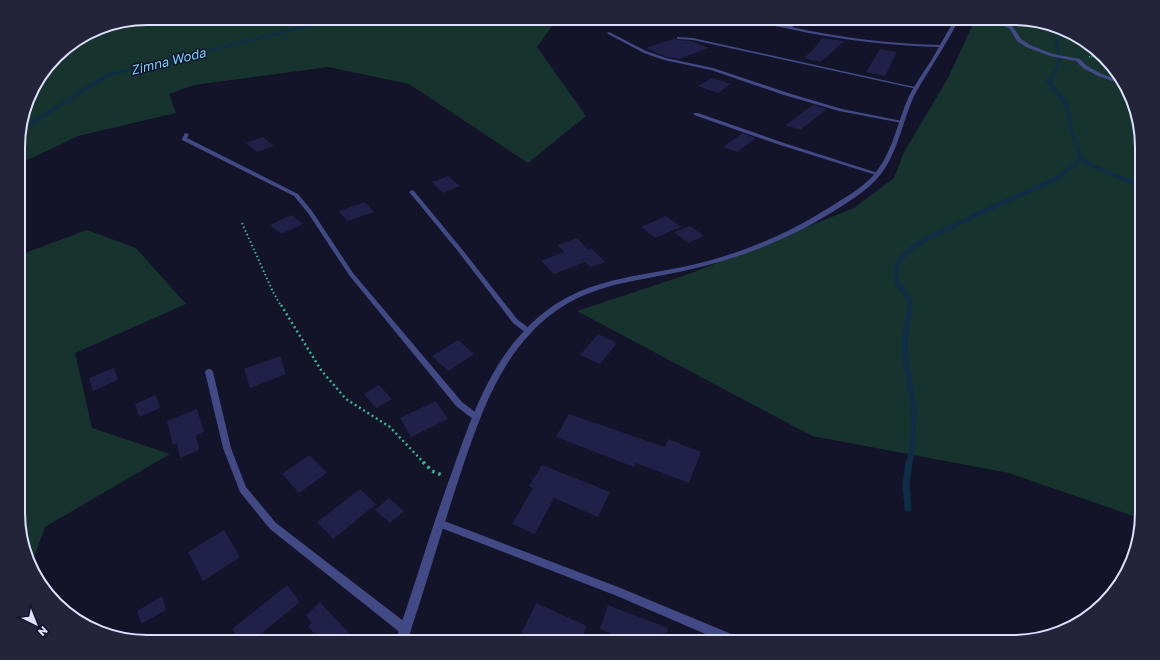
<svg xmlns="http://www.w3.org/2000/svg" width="1160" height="660" font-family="'Golos Text',sans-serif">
  <rect width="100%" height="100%" fill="#131329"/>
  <path fill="#16332d" d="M147,18h411l-21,29 49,69 -58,47 -119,-79 -81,-17 -134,18 -25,9 7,19 -98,23 -59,28v-34l12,-40 31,-40 36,-22z
    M980,18h33l64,17 43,41 22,62v381l-133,-46 -197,-37 -235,-125 112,-37 165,-66 40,-30 10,-26 44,-74 25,-54z
    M87,230l49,18 50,56 -111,49 17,75 78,26 -125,73 -13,36 -13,-33v-279l3,3z"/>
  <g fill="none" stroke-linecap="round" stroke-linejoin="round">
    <path stroke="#0f2d46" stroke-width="2.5" d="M100,80l8,-5 212,-52 8,-5
      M1050,80c10,-13 11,-23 6,-38l10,-10"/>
    <path stroke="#0f2d46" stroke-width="3.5" d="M1051,79l-3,3 18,21 5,25 9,30 11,7 35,15
      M19,131l82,-52
      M1053,180l22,-15 5,-7"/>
    <path stroke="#0f2d46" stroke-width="4.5" d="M1123,179l19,7
      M910,306l-1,-6 -12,-18 -1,-17c16,-24 48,-34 72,-46 29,-14 58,-27 88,-40"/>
    <path stroke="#0f2d46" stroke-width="5.5" d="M909,463l3,-12 2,-43 -9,-52v-17l5,-34"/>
    <path stroke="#0f2d46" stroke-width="7" d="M908,508l-2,-23 3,-23"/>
  </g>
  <path fill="#212049" d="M676,38l1,2 14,1 18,7 -30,11 -13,-2 -20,-9z
    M822,38l22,3 -23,21 -17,-4 9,-8z
    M880,49l17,3 -12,24 -19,-4z
    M712,78l19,6 -13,9 -20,-7z
    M813,105l14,4 -27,21 -14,-5z
    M742,133l14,5 -19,14 -14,-5z
    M263,137l11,9 -17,6 -11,-9z
    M448,176l12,10 -17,7 -11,-11z
    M365,202l9,10 -27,9 -8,-10z
    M291,215l12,9 -22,10 -11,-9z
    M666,216l15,11 -26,11 -14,-11z
    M690,226l14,10 -16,7 -14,-11z
    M577,238l11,12 3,-2 14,14 -14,5 -6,-5 -31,12 -13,-13 23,-9 -6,-7z
    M598,334l19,9 -17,21 -20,-9z
    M458,340l16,14 -26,17 -16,-15z
    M280,356l6,18 -36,14 -6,-19z
    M114,368l4,12 -25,11 -4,-13z
    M379,385l13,14 -16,9 -12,-14z
    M156,395l4,13 -21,9 -4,-13z
    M436,401l12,18 -37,18 -11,-19z
    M197,409l7,23 -8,3 3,15 -19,8 -3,-15 -4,2 -6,-24z
    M569,414l96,33 3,-8 33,13 -12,31 -53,-20 -2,4 -78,-30z
    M309,455l18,18 -28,20 -17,-19z
    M542,465l68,27 -12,25 -44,-19 -19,36 -23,-10 21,-36 -4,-2z
    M360,489l16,15 -43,35 -16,-17z
    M389,498l15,13 -14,12 -15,-13z
    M224,530l16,27 -37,24 -15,-29z
    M287,585l13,17 -49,40h-10l-9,-13z
    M162,596l4,14 -25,14 -4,-13z
    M320,602l37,40h-36l-13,-16 4,-3 -6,-7z
    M536,603l51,23 -7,16h-48l-12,-6z
    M608,605l60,23 -4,14h-33l-31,-13z"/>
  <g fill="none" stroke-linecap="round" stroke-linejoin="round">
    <path stroke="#39b597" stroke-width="1.5" stroke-dasharray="1 1.5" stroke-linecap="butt" d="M1089,57l10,-2"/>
    <path stroke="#39b597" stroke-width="2" stroke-dasharray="1.5 2.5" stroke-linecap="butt" d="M242,223l31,69 8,14"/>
    <path stroke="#39b597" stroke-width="2.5" stroke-dasharray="2 3" stroke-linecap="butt" d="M281,305l40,65 25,29 44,28 34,36"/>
    <path stroke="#39b597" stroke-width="3.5" stroke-dasharray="2.5 4" stroke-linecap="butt" d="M423,462l9,9 10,4"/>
    <path fill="#414a85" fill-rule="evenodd" d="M748,18h6l34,8 13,-8h4l-13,9c49,11 99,17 150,18l2,1 -2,1c-51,-1 -102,-7 -152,-18 -14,-3 -30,-5 -42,-11z
      M609,32l37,19 20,7 47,10 75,25 54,16 60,12 2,1 -2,1 -63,-12 -55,-16 -73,-25 -47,-10 -20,-7 -36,-19 -1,-1z
      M678,37l15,1 226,50 -2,1 -224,-49 -16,-1v-2z
      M694,113h4l86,30 97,31 -3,2 -2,-1 -96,-30 -86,-30z
      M185,133l4,1 -2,4 111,56 14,17 41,62 109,129 17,13 1,2 -1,2 -3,1 -3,-1 -17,-13 -107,-131 -41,-62 -14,-17 -112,-56v-1z
      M412,190l2,1 47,57 56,71 13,10 2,2 -2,2h-4l-13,-10 -56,-73 -47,-57 -1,-1z
      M209,369l3,1 1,2 18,76 15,39 30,36 134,103 1,4 -1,4 -4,1 -4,-1 -132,-105 -30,-37 -17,-44 -18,-76 1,-2z
      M439,519l179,68 123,51 1,4h-18l-107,-46 -181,-70 -2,-3 2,-3z"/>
    <path fill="#414a85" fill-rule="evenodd" d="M989,18h6l6,2 12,7 8,12 9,6 23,9 27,5 7,7 15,8 21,8 1,3 -26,-9 -15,-8 -7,-7 -26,-5 -24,-9 -9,-6 -7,-12z"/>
    <path fill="#414a85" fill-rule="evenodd" d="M956,18h4c-8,14 -16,29 -25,43 -7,12 -15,23 -21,35 -13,29 -17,63 -40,86 -9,9 -21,17 -32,24 -46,30 -97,51 -150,63 -63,15 -113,13 -161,64 -35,36 -53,89 -69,136 -19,57 -36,116 -55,173h-12c20,-57 37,-116 58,-173 17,-48 36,-103 73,-140 49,-51 102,-50 166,-64 52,-12 102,-34 146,-63 11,-7 23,-14 33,-24 21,-22 26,-55 38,-82 6,-12 14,-23 22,-35 8,-14 16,-29 25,-43z"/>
  </g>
  <g text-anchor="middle" stroke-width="3" stroke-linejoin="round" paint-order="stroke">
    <g font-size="13" font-style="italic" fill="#72d0f6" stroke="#131329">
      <text transform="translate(168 61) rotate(-14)" y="5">Zimna Woda</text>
    </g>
  </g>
  <path d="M0 0H1160V660H0ZM147 25H1013A122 122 0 0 1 1135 147V513A122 122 0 0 1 1013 635H147A122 122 0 0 1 25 513V147A122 122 0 0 1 147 25Z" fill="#23233a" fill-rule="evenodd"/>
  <path fill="none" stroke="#dddffd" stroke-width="2" d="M147 25H1013A122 122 0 0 1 1135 147V513A122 122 0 0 1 1013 635H147A122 122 0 0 1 25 513V147A122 122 0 0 1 147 25Z"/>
  <g transform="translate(36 624) rotate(137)" stroke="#131329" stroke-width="3" paint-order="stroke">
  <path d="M0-3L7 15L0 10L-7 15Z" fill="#dddffd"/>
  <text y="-6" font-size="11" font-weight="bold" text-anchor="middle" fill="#dddffd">N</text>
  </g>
</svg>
